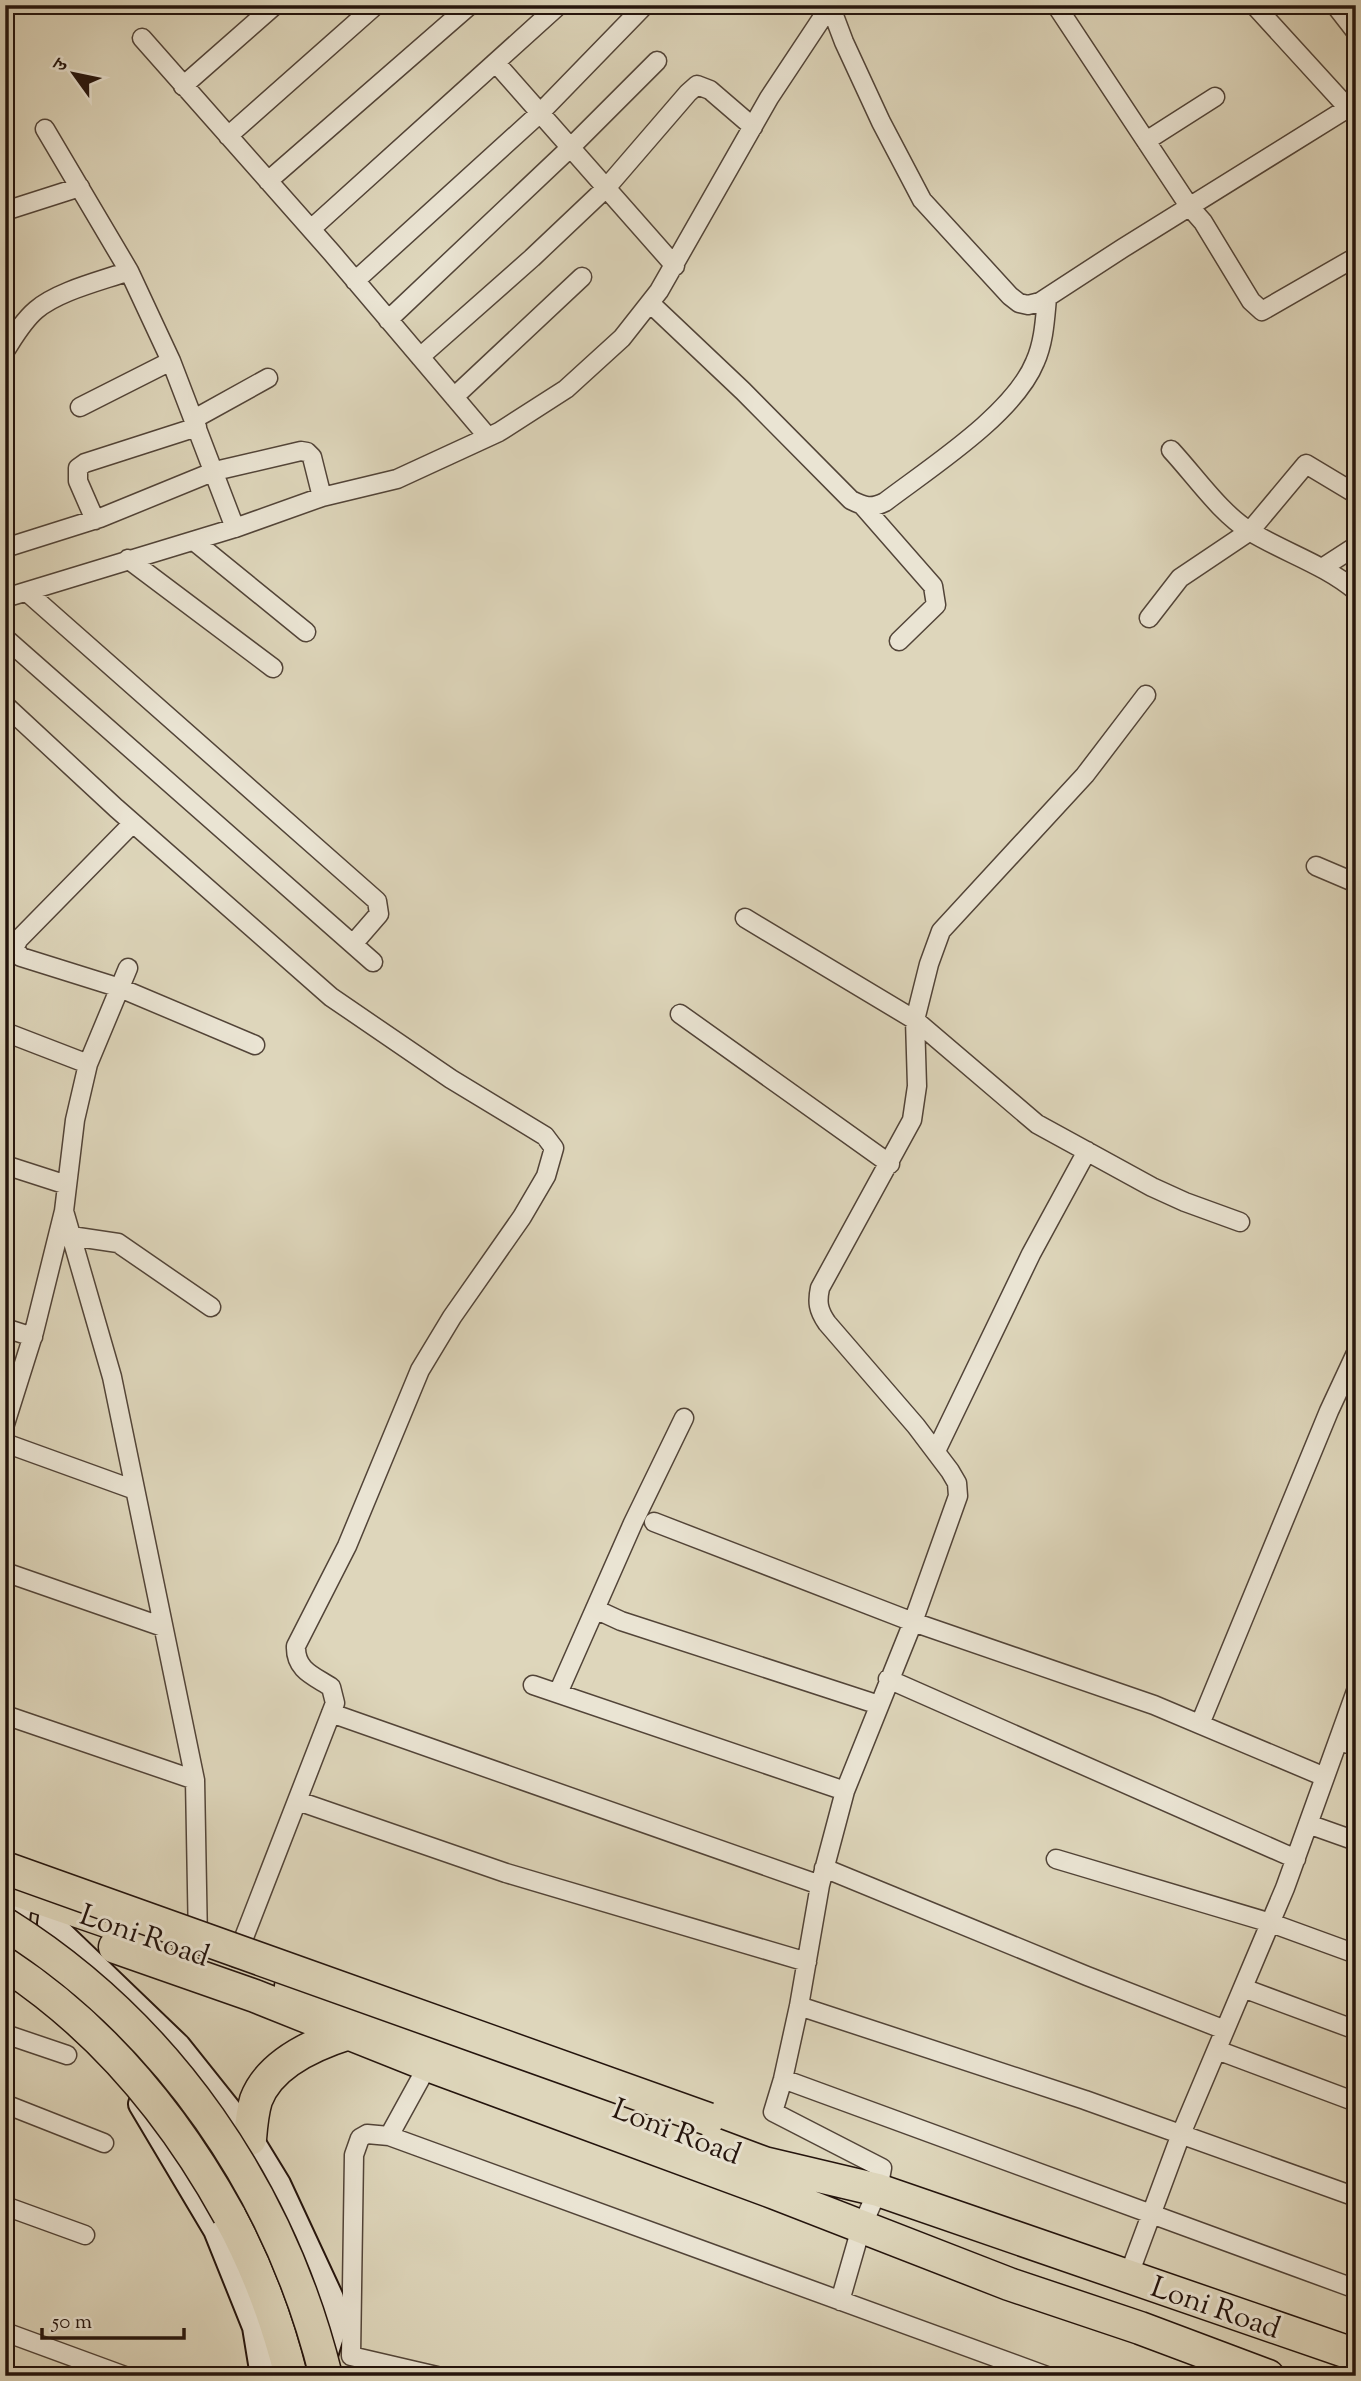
<svg xmlns="http://www.w3.org/2000/svg" width="1361" height="2381" font-family="'Sorts Mill Goudy','Noto Serif Devanagari',serif">
  <rect width="100%" height="100%" fill="#ded6bb"/>
  <filter id="stains"><feTurbulence type="fractalNoise" baseFrequency=".00286" numOctaves="4"/><feColorMatrix values="0 0 0 0 .2 0 0 0 0 .09 0 0 0 0 .02 0 0 0 .5 -.17"/></filter>
  <radialGradient id="worn" r=".72"><stop offset=".6" stop-color="#630" stop-opacity="0"/><stop offset="1" stop-color="#630" stop-opacity=".3"/></radialGradient>
  <g fill="none" stroke-linecap="round" stroke-linejoin="round">
    <defs>
      <path id="street" d="M830,5l14,37 37,80 41,78 88,96 9,7 9,2 12,-3 83,-54 233,-145
        M1056,5l133,201 14,16 48,79 11,10 94,-54
        M1254,5l94,103 8,5
        M1335,5l21,27
        M142,38l190,215 156,184
        M496,63l179,203
        M183,86l92,-81
        M45,129l84,142 42,90 64,167
        M228,136l148,-131
        M1146,141l69,-44
        M268,181l202,-176
        M5,211l75,-24
        M311,229l248,-224
        M355,281l185,-168 105,-108
        M650,303l93,88 108,109c14,7 20,9 34,2 46,-35 129,-88 150,-140 9,-20 10,-43 12,-64
        M388,320l183,-173 86,-86
        M5,351c9,-14 18,-30 31,-41 22,-19 65,-29 93,-39
        M420,357l112,-99 75,-71 81,-94 9,-8 13,5 43,37
        M454,397l128,-120
        M80,407l91,-46
        M194,419l74,-41
        M1171,450c25,27 49,63 80,82 35,21 74,33 105,59
        M863,506l70,80 3,19 -37,36
        M95,520l-17,-39v-13l7,-5 112,-36
        M194,541l112,91
        M5,548l95,-30 115,-47 86,-20 6,1 5,5 10,40
        M128,559l145,109
        M1322,568l34,-22
        M27,592l350,309 2,13 -26,30
        M5,598l230,-70 87,-31 75,-18 102,-47 67,-43 56,-51 37,-47 110,-193 61,-92
        M1149,618l31,-40 70,-47 56,-67 50,30
        M5,638l368,324
        M5,705l111,103 215,189 120,82 94,57 9,12 -8,28 -24,41 -70,100 -32,53 -73,176 -51,100c-1,24 18,30 35,41l4,16 -99,255
        M133,823l-114,116 -5,9 7,9 99,31 135,57
        M1316,866l40,17
        M745,918l170,102 122,104 115,63 33,15 55,20
        M680,1014l210,150
        M5,1032l83,32
        M5,1165l62,20
        M64,1211l48,166 83,403 3,162
        M71,1236l47,7 93,64
        M5,1328l28,9
        M5,1424l29,-92 30,-121 11,-91 13,-56 40,-96
        M5,1443l130,47
        M936,1451l95,-197 56,-103
        M654,1522l259,100 241,83 171,72
        M5,1572l158,55
        M595,1609l26,12 258,84
        M888,1679l408,180
        M533,1685l312,106
        M558,1693l75,-170 51,-105
        M331,1713l489,172
        M5,1715l190,65
        M1200,1724l129,-313 27,-58
        M1338,1741l18,5
        M298,1801l208,72 301,89
        M1308,1824l48,17
        M1056,1859l215,64 85,31
        M824,1868l263,108 138,54
        M1243,1988l113,42
        M799,2006l286,94 271,97
        M5,2034l62,21
        M1217,2050l139,52
        M783,2079l573,210
        M5,2104l99,39
        M389,2136l39,-71
        M5,2206l80,29
        M1128,2277l53,-143 104,-246 71,-197
        M840,2301l21,-73 17,-38 4,-22 -109,-56 10,-33 16,-73 21,-121 25,-94 68,-169 45,-126 -1,-13 -7,-12 -34,-45 -89,-103c-9,-13 -10,-21 -7,-35l92,-168 5,-34 -2,-66 14,-56 12,-33 144,-156 61,-80
        M5,2332l120,44
        M437,2376l-86,-20 3,-201 6,-17 7,-4 22,2 658,240"/>
      <path id="secondary" d="M24,1893l-6,19 -4,44 17,24
        M53,1903l-3,20 128,123 67,84 33,54 53,114 2,32 -12,38
        M141,2104l75,126 39,97 8,49"/>
      <path id="highway" d="M5,1886l154,53
        M115,1947l140,49 173,69 347,128 234,91 131,44 128,48
        M291,1986l473,177 114,27 478,165
        M250,2139c1,-13 2,-26 6,-39 14,-37 58,-56 93,-67
        M229,2215c28,51 48,105 62,161"/>
    </defs>
    <use href="#street" stroke="#524438" stroke-width="21"/>
    <use href="#secondary" stroke="#24140d" stroke-width="28"/>
    <use href="#highway" stroke="#24140d" stroke-width="35"/>
    <use href="#street" stroke="#eae4d3" stroke-width="18"/>
    <use href="#secondary" stroke="#eae4d3" stroke-width="24"/>
    <use href="#highway" stroke="#ded6bb" stroke-width="32"/>
    <defs>
      <path id="highway-bridge" d="M5,1868l703,251
        M5,1924c163,102 275,266 321,452
        M5,1964c96,63 169,151 224,251"/>
    </defs>
    <use href="#highway-bridge" stroke="#24140d" stroke-width="35" stroke-linecap="butt"/>
    <use href="#highway-bridge" stroke="#ded6bb" stroke-width="32"/>
  </g>
  <g text-anchor="middle" stroke-width="6" stroke-linejoin="round" paint-order="stroke">
    <g font-size="30" fill="#24140d" stroke="#eae4d3">
      <text transform="translate(145 1935) rotate(19)" y="10">Loni Road</text>
      <text transform="translate(677 2131) rotate(21)" y="10">Loni Road</text>
      <text transform="translate(1216 2307) rotate(19)" y="10">Loni Road</text>
    </g>
  </g>
  <rect width="1361" height="2381" fill="none" stroke="#ded6bb" stroke-width="28"/>
  <rect x="7" y="7" width="1347" height="2367" fill="none" stroke="#24140d" stroke-width="3.5"/>
  <rect x="14" y="14" width="1333" height="2353" fill="none" stroke="#24140d" stroke-width="2"/>
  <g transform="translate(74 74) rotate(303)" stroke="#eae4d3" stroke-width="5" paint-order="stroke">
  <path d="M0-5L12 26L0 18L-12 26Z" fill="#24140d"/>
  <text y="-10" font-size="19" font-weight="bold" text-anchor="middle" fill="#24140d">उ</text>
  </g>
  <path d="M42 2328v10h142v-10" fill="none" stroke="#24140d" stroke-width="3.5"/>
  <text x="52" y="2328" font-size="21" fill="#24140d" stroke="#eae4d3" stroke-width="5" paint-order="stroke">50 m</text>
  <rect width="100%" height="100%" filter="url(#stains)"/>
  <rect width="100%" height="100%" fill="url(#worn)"/>
</svg>
